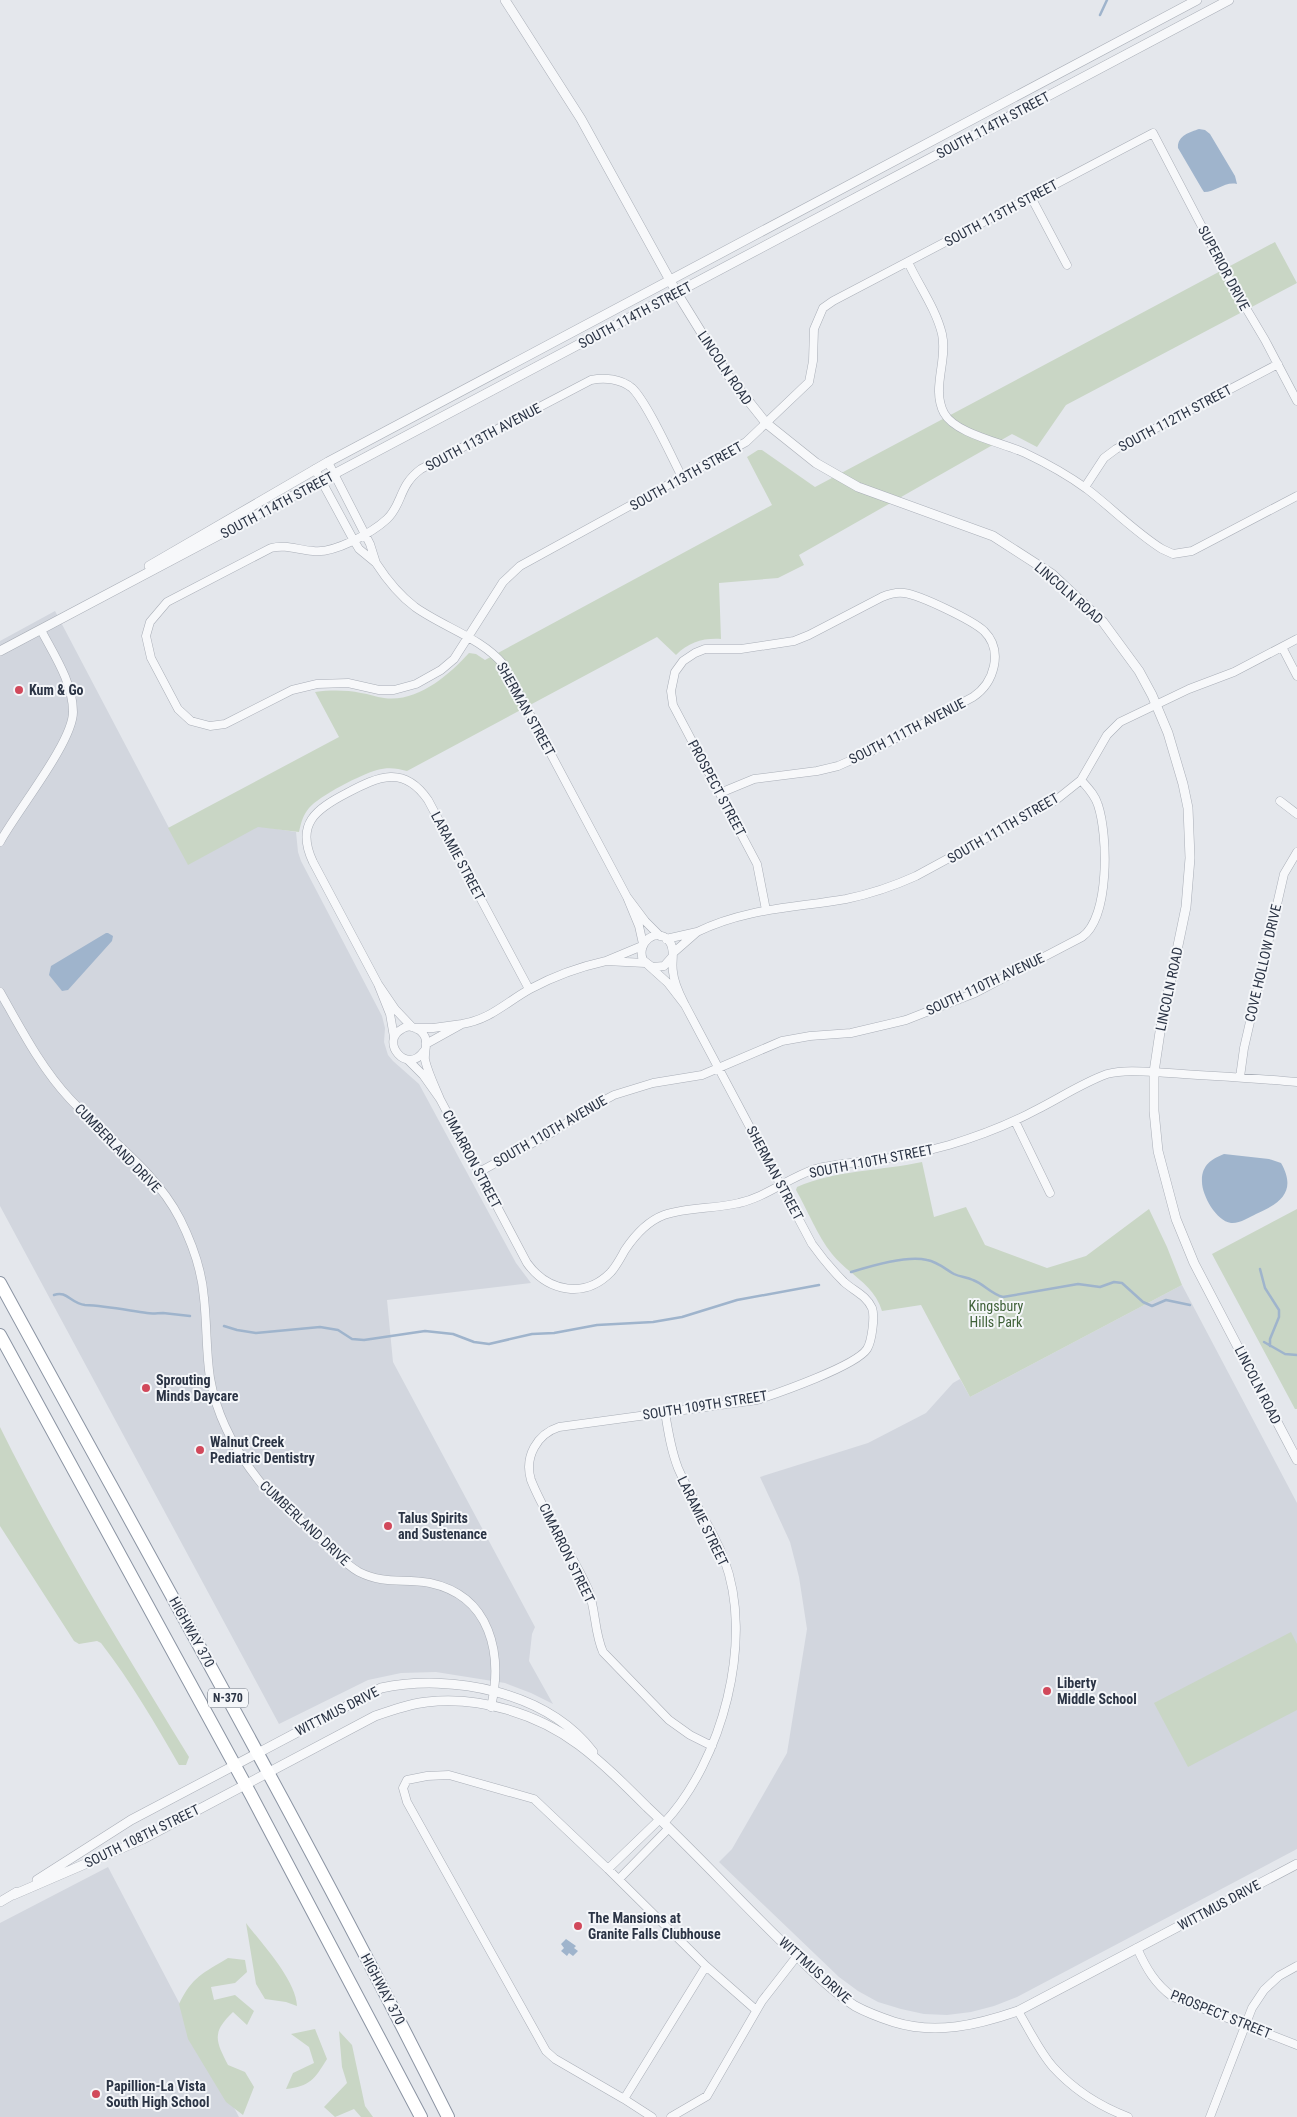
<svg xmlns="http://www.w3.org/2000/svg" width="1297" height="2117" font-family="'Roboto Condensed',sans-serif">
  <rect width="100%" height="100%" fill="#e4e7ec"/>
  <path fill="#d2d6de" d="M55,611l133,253 70,-38 38,6 2,20 3,9 81,155 3,12 -1,14 4,13 5,6 26,23 97,179 15,20 -144,17 6,62 142,265 -3,7 -3,27 24,43 -22,-11 -26,-10 -69,-11 -35,1 -33,7 -89,44 -279,-518v-565z
    M1182,1285l115,218v346l-280,148 -23,9 -23,6 -24,3 -23,-1 -23,-5 -23,-7 -20,-11 -19,-14 -120,-115 13,-13 55,-96 20,-124 -8,-52 -9,-35 -30,-65 108,-34 58,-30 27,-30 7,-4 10,18z
    M108,1867l131,250h-239v-194z"/>
  <path fill="#c9d6c5" d="M1275,242l22,41 -231,122 -29,42 -25,-13 -213,121 5,10 -26,13 -59,5 2,56c-18,-1 -32,3 -45,16l-19,-18 -250,134c-10,-3 -20,-4 -30,-1 -15,4 -58,26 -68,38 -6,7 -8,15 -10,24l-41,-5 -70,38 -20,-37 171,-91 -24,-45c16,-2 31,-2 46,1 8,1 15,4 23,5 33,5 65,-23 85,-45l7,1 9,6 287,-155 -25,-48 11,-7h4l53,37z
    M922,1162l12,55 32,-10 19,38 62,23 39,-12 63,-47 18,38 15,38 -212,112 -49,-92 -39,6c-8,-27 -33,-36 -50,-57 -15,-19 -24,-43 -36,-64l1,-3c38,-17 84,-16 125,-25z
    M1297,1209v200h-2l-83,-155z
    M0,1427c56,114 123,222 189,330l-3,8h-7c-24,-42 -48,-83 -78,-122l-4,-2 -18,3 -5,-3 -74,-115z
    M1291,1632l6,12v66l-109,57 -34,-64z
    M246,1923c16,21 50,57 51,83l-11,-4 -21,-3 -9,-15z
    M228,1958l17,2 2,12 -12,11 -24,4 3,13 21,-5 19,16 -7,14 -14,-13c-22,21 -17,29 -5,53l17,7 9,15 -11,28 -17,-13 -38,-63 -9,-35c13,-27 24,-31 49,-46z
    M315,2029l12,30c-13,21 -17,27 -41,30l7,-16 21,-10 -5,-16 -18,-13z
    M339,2031l13,14 13,61 8,11h-12l-7,-8 -19,8 -11,-10 23,-24 -5,-16z"/>
  <path fill="#9fb4cc" d="M1199,129l6,1 5,4 25,42 2,8c-12,-3 -21,8 -33,8l-2,-3 -24,-41c-1,-12 12,-16 21,-19z
    M106,933h2l5,3 -1,5 -44,49 -6,1 -13,-16 2,-9z
    M1224,1154l45,5 12,4c16,28 0,40 -25,51 -6,3 -17,10 -25,9 -15,-2 -29,-28 -29,-41 -1,-16 9,-23 22,-28z
    M566,1939l10,7 -2,2 4,3 -5,5 -4,-3 -2,3 -6,-5 3,-3 -3,-4z"/>
  <g fill="none" stroke-linecap="round" stroke-linejoin="round">
    <path stroke="#9fb4cc" stroke-width="2.5" d="M1100,15l7,-15
      M1260,1269l5,19 14,22v7l-9,22v7
      M851,1272c20,-6 56,-17 76,-12 11,2 18,9 27,14 6,3 13,3 19,6 11,4 18,14 30,17l75,-13 22,3 14,-5 8,1 21,19 9,4 14,-6 24,5
      M54,1295c13,-5 17,9 31,10 21,1 41,5 62,8 5,1 11,0 16,0 9,1 18,2 27,3
      M224,1326l13,4 19,3 64,-6 18,3 14,9 12,1 61,-9 28,3 21,8 15,2 43,-10 22,-1 43,-8 56,-3 29,-5 55,-17 82,-15
      M1264,1342l21,12 12,1"/>
    <defs>
      <path id="minor" d="M1031,197l36,68
        M908,262c11,24 28,47 34,72 6,27 -11,54 2,79 11,21 60,30 81,40 21,10 44,23 62,36 26,20 48,43 75,60l11,5 19,-3 105,-55
        M315,469l38,70 6,10 17,14 -6,-19 -42,-82
        M683,479c-11,-21 -36,-77 -51,-91 -11,-9 -27,-11 -41,-8l-170,89c-23,17 -18,35 -34,50 -15,14 -54,35 -74,32 -15,-1 -27,-7 -42,-3l-104,54 -17,20 -4,14 5,22 27,51 13,12 19,5 15,-2 67,-34 25,-6 31,-1 31,7h15l22,-6 25,-14 13,-11 49,-77 17,-16 226,-124 63,-60 4,-21 1,-32 9,-21 10,-7 320,-168 81,155 31,52 32,61
        M1085,487l19,-29 12,-9 162,-85
        M376,563c11,17 23,32 39,44 28,20 66,31 88,57l124,233
        M1282,647l15,29
        M720,793l34,-14 63,-8 21,-5 34,-15 101,-54c21,-14 31,-46 11,-66 -12,-11 -64,-36 -80,-38 -8,-1 -15,1 -22,4l-73,38 -15,6 -53,8h-36l-10,4 -12,8 -8,11 -4,19 2,14 84,159 9,46
        M1280,801l17,13
        M0,842c16,-30 73,-100 73,-130 0,-29 -19,-57 -32,-82
        M697,932c49,-24 97,-24 149,-33 24,-5 48,-13 70,-23l140,-76 25,-20 26,-45 13,-13 69,-33 45,-17 63,-33
        M666,939l31,-7 -24,21
        M643,944l-4,-18 -12,-29 18,24 15,15
        M642,946l-36,15 39,2
        M648,965l20,18 17,22c-5,-10 -11,-21 -12,-33 -2,-10 3,-23 -4,-31 -13,-15 -33,2 -26,19l9,7 12,-1 8,-9
        M378,984l-65,-122c-18,-38 3,-53 34,-69 32,-17 57,-28 81,7l101,189
        M0,992c21,37 41,76 70,107 37,39 85,71 110,120 12,24 22,52 24,79 3,27 2,54 6,80 7,41 29,79 55,110 20,18 39,36 59,54 11,10 22,23 35,30 26,13 44,6 71,11 61,13 73,71 61,124
        M685,1005l127,239c10,14 20,26 32,38 10,9 22,13 28,26 3,8 0,33 -5,41 -11,17 -89,44 -110,51l-198,27c-22,7 -35,30 -28,53 15,38 40,71 57,109 8,20 6,43 15,63l66,68 21,15 22,11
        M462,1024c29,-5 43,-21 68,-35 24,-13 49,-22 76,-28
        M415,1028h18l29,-4 -36,20
        M394,1037l-4,-23 -12,-30 17,25 17,18
        M408,1060l15,15 17,24c-5,-12 -12,-26 -15,-39 -1,-8 3,-16 0,-23 -2,-4 -5,-7 -8,-8 -5,-3 -11,-3 -15,0 -23,12 5,47 22,22
        M1240,1077l4,-29 40,-174 13,-22
        M440,1099l87,164c21,29 58,36 84,9 6,-7 10,-15 14,-22 10,-15 23,-29 39,-35 24,-8 51,-6 75,-12 27,-6 49,-25 76,-34 19,-5 40,-6 60,-9 25,-3 49,-8 74,-15 30,-9 59,-20 87,-35 24,-12 46,-27 71,-36 19,-5 42,-2 62,-1 43,3 85,5 128,9
        M1015,1121l35,72
        M479,1172l74,-40 35,-23 26,-14 39,-12 49,-8 80,-34 28,-5 41,-3 55,-13 69,-27 107,-56c28,-20 26,-102 16,-132 -3,-10 -10,-17 -17,-25
        M449,1775l85,24 74,70 98,97 -82,133 -69,-40 -9,-8 -139,-249 -4,-14 4,-8 20,-4z
        M664,1823c58,-62 91,-183 60,-264 -12,-32 -33,-60 -46,-91 -7,-18 -10,-37 -13,-56
        M608,1869l52,-50
        M619,1879l50,-51
        M1137,1948c9,20 18,36 36,49l124,48
        M706,1966l50,44
        M1018,2011c11,18 21,40 35,56 21,23 46,39 75,50
        M624,2099l28,18
        M671,2117l36,-21 55,-95 35,-45
        M1210,2117l42,-109 12,-18 15,-14 18,-10"/>
      <path id="tertiary" d="M505,0l76,119 96,174 50,81 39,49 50,40 42,24 135,49 59,38 51,48 36,49 13,24 16,38 15,51 5,24 2,50 -4,49 -26,125 -6,40v39l4,40 18,68 18,44 103,197
        M149,566l179,-104 869,-462
        M0,651l1229,-651
        M37,1880l94,-60 250,-132c71,-15 166,4 212,64
        M13,1895l130,-56 232,-123c17,-6 34,-12 52,-14 51,-6 110,11 152,43 24,18 46,40 68,62 46,43 88,89 133,133 24,22 47,48 75,66 11,6 27,12 39,16 42,13 83,3 124,-11l279,-147
        M0,1902l17,-10"/>
      <path id="trunk" d="M0,1283c151,277 307,552 448,834
        M0,1335l251,460 170,322"/>
    </defs>
    <use href="#minor" stroke="#a9aeb7" stroke-width="9"/>
    <use href="#tertiary" stroke="#a9aeb7" stroke-width="10"/>
    <use href="#trunk" stroke="#8b94a3" stroke-width="14"/>
    <use href="#minor" stroke="#f7f8fa" stroke-width="8"/>
    <use href="#tertiary" stroke="#f7f8fa" stroke-width="9"/>
    <use href="#trunk" stroke="#fff" stroke-width="12"/>
  </g>
  <g fill="#d1495b" stroke="#f4f6f9" stroke-width="2">
    <circle cx="19" cy="690" r="5"/>
    <circle cx="146" cy="1388" r="5"/>
    <circle cx="200" cy="1450" r="5"/>
    <circle cx="388" cy="1526" r="5"/>
    <circle cx="1047" cy="1691" r="5"/>
    <circle cx="578" cy="1926" r="5"/>
    <circle cx="96" cy="2094" r="5"/>
  </g>
  <g text-anchor="middle" stroke-width="4" stroke-linejoin="round" paint-order="stroke">
    <rect fill="#f4f6f9" stroke="#676e7b" stroke-width="1" x="208" y="1688.5" width="40" height="19" rx="4"/>
    <g font-size="12" font-weight="bold" fill="#2b3445">
      <text x="228" y="1702">N-370</text>
    </g>
    <g font-size="14" fill="#2b3445" stroke="#f4f6f9">
      <text transform="translate(993 125) rotate(-28)" y="5">SOUTH 114TH STREET</text>
      <text transform="translate(1001 213) rotate(-28)" y="5">SOUTH 113TH STREET</text>
      <text transform="translate(1224 268) rotate(62)" y="5">SUPERIOR DRIVE</text>
      <text transform="translate(635 315) rotate(-28)" y="5">SOUTH 114TH STREET</text>
      <text transform="translate(725 368) rotate(56)" y="5">LINCOLN ROAD</text>
      <text transform="translate(1175 418) rotate(-28)" y="5">SOUTH 112TH STREET</text>
      <text transform="translate(483 437) rotate(-28)" y="5">SOUTH 113TH AVENUE</text>
      <text transform="translate(686 476) rotate(-29)" y="5">SOUTH 113TH STREET</text>
      <text transform="translate(277 505) rotate(-28)" y="5">SOUTH 114TH STREET</text>
      <text transform="translate(1069 593) rotate(41)" y="5">LINCOLN ROAD</text>
      <text transform="translate(526 709) rotate(61)" y="5">SHERMAN STREET</text>
      <text transform="translate(907 731) rotate(-27)" y="5">SOUTH 111TH AVENUE</text>
      <text transform="translate(717 788) rotate(62)" y="5">PROSPECT STREET</text>
      <text transform="translate(1003 828) rotate(-30)" y="5">SOUTH 111TH STREET</text>
      <text transform="translate(458 856) rotate(62)" y="5">LARAMIE STREET</text>
      <text transform="translate(1263 963) rotate(-77)" y="5">COVE HOLLOW DRIVE</text>
      <text transform="translate(985 984) rotate(-25)" y="5">SOUTH 110TH AVENUE</text>
      <text transform="translate(1169 989) rotate(-78)" y="5">LINCOLN ROAD</text>
      <text transform="translate(550 1131) rotate(-30)" y="5">SOUTH 110TH AVENUE</text>
      <text transform="translate(118 1148) rotate(46)" y="5">CUMBERLAND DRIVE</text>
      <text transform="translate(472 1159) rotate(62)" y="5">CIMARRON STREET</text>
      <text transform="translate(871 1161) rotate(-11)" y="5">SOUTH 110TH STREET</text>
      <text transform="translate(775 1173) rotate(62)" y="5">SHERMAN STREET</text>
      <text transform="translate(1258 1385) rotate(63)" y="5">LINCOLN ROAD</text>
      <text transform="translate(705 1405) rotate(-9)" y="5">SOUTH 109TH STREET</text>
      <text transform="translate(703 1521) rotate(64)" y="5">LARAMIE STREET</text>
      <text transform="translate(305 1523) rotate(43)" y="5">CUMBERLAND DRIVE</text>
      <text transform="translate(567 1553) rotate(64)" y="5">CIMARRON STREET</text>
      <text transform="translate(192 1632) rotate(61)" y="5">HIGHWAY 370</text>
      <text transform="translate(337 1711) rotate(-27)" y="5">WITTMUS DRIVE</text>
      <text transform="translate(142 1836) rotate(-26)" y="5">SOUTH 108TH STREET</text>
      <text transform="translate(1219 1905) rotate(-28)" y="5">WITTMUS DRIVE</text>
      <text transform="translate(815 1970) rotate(42)" y="5">WITTMUS DRIVE</text>
      <text transform="translate(383 1989) rotate(62)" y="5">HIGHWAY 370</text>
      <text transform="translate(1221 2014) rotate(22)" y="5">PROSPECT STREET</text>
    </g>
    <g font-size="14" font-weight="bold" fill="#2b3445" stroke="#f4f6f9" text-anchor="start">
      <text x="29" y="695">Kum &amp; Go</text>
      <text x="156" y="1385">Sprouting<tspan x="156" dy="16">Minds Daycare</tspan></text>
      <text x="210" y="1447">Walnut Creek<tspan x="210" dy="16">Pediatric Dentistry</tspan></text>
      <text x="398" y="1523">Talus Spirits<tspan x="398" dy="16">and Sustenance</tspan></text>
      <text x="1057" y="1688">Liberty<tspan x="1057" dy="16">Middle School</tspan></text>
      <text x="588" y="1923">The Mansions at<tspan x="588" dy="16">Granite Falls Clubhouse</tspan></text>
      <text x="106" y="2091">Papillion-La Vista<tspan x="106" dy="16">South High School</tspan></text>
    </g>
    <g font-size="14" fill="#3f6138" stroke="#f4f6f9">
      <text x="996" y="1311">Kingsbury<tspan x="996" dy="16">Hills Park</tspan></text>
    </g>
  </g>
</svg>
